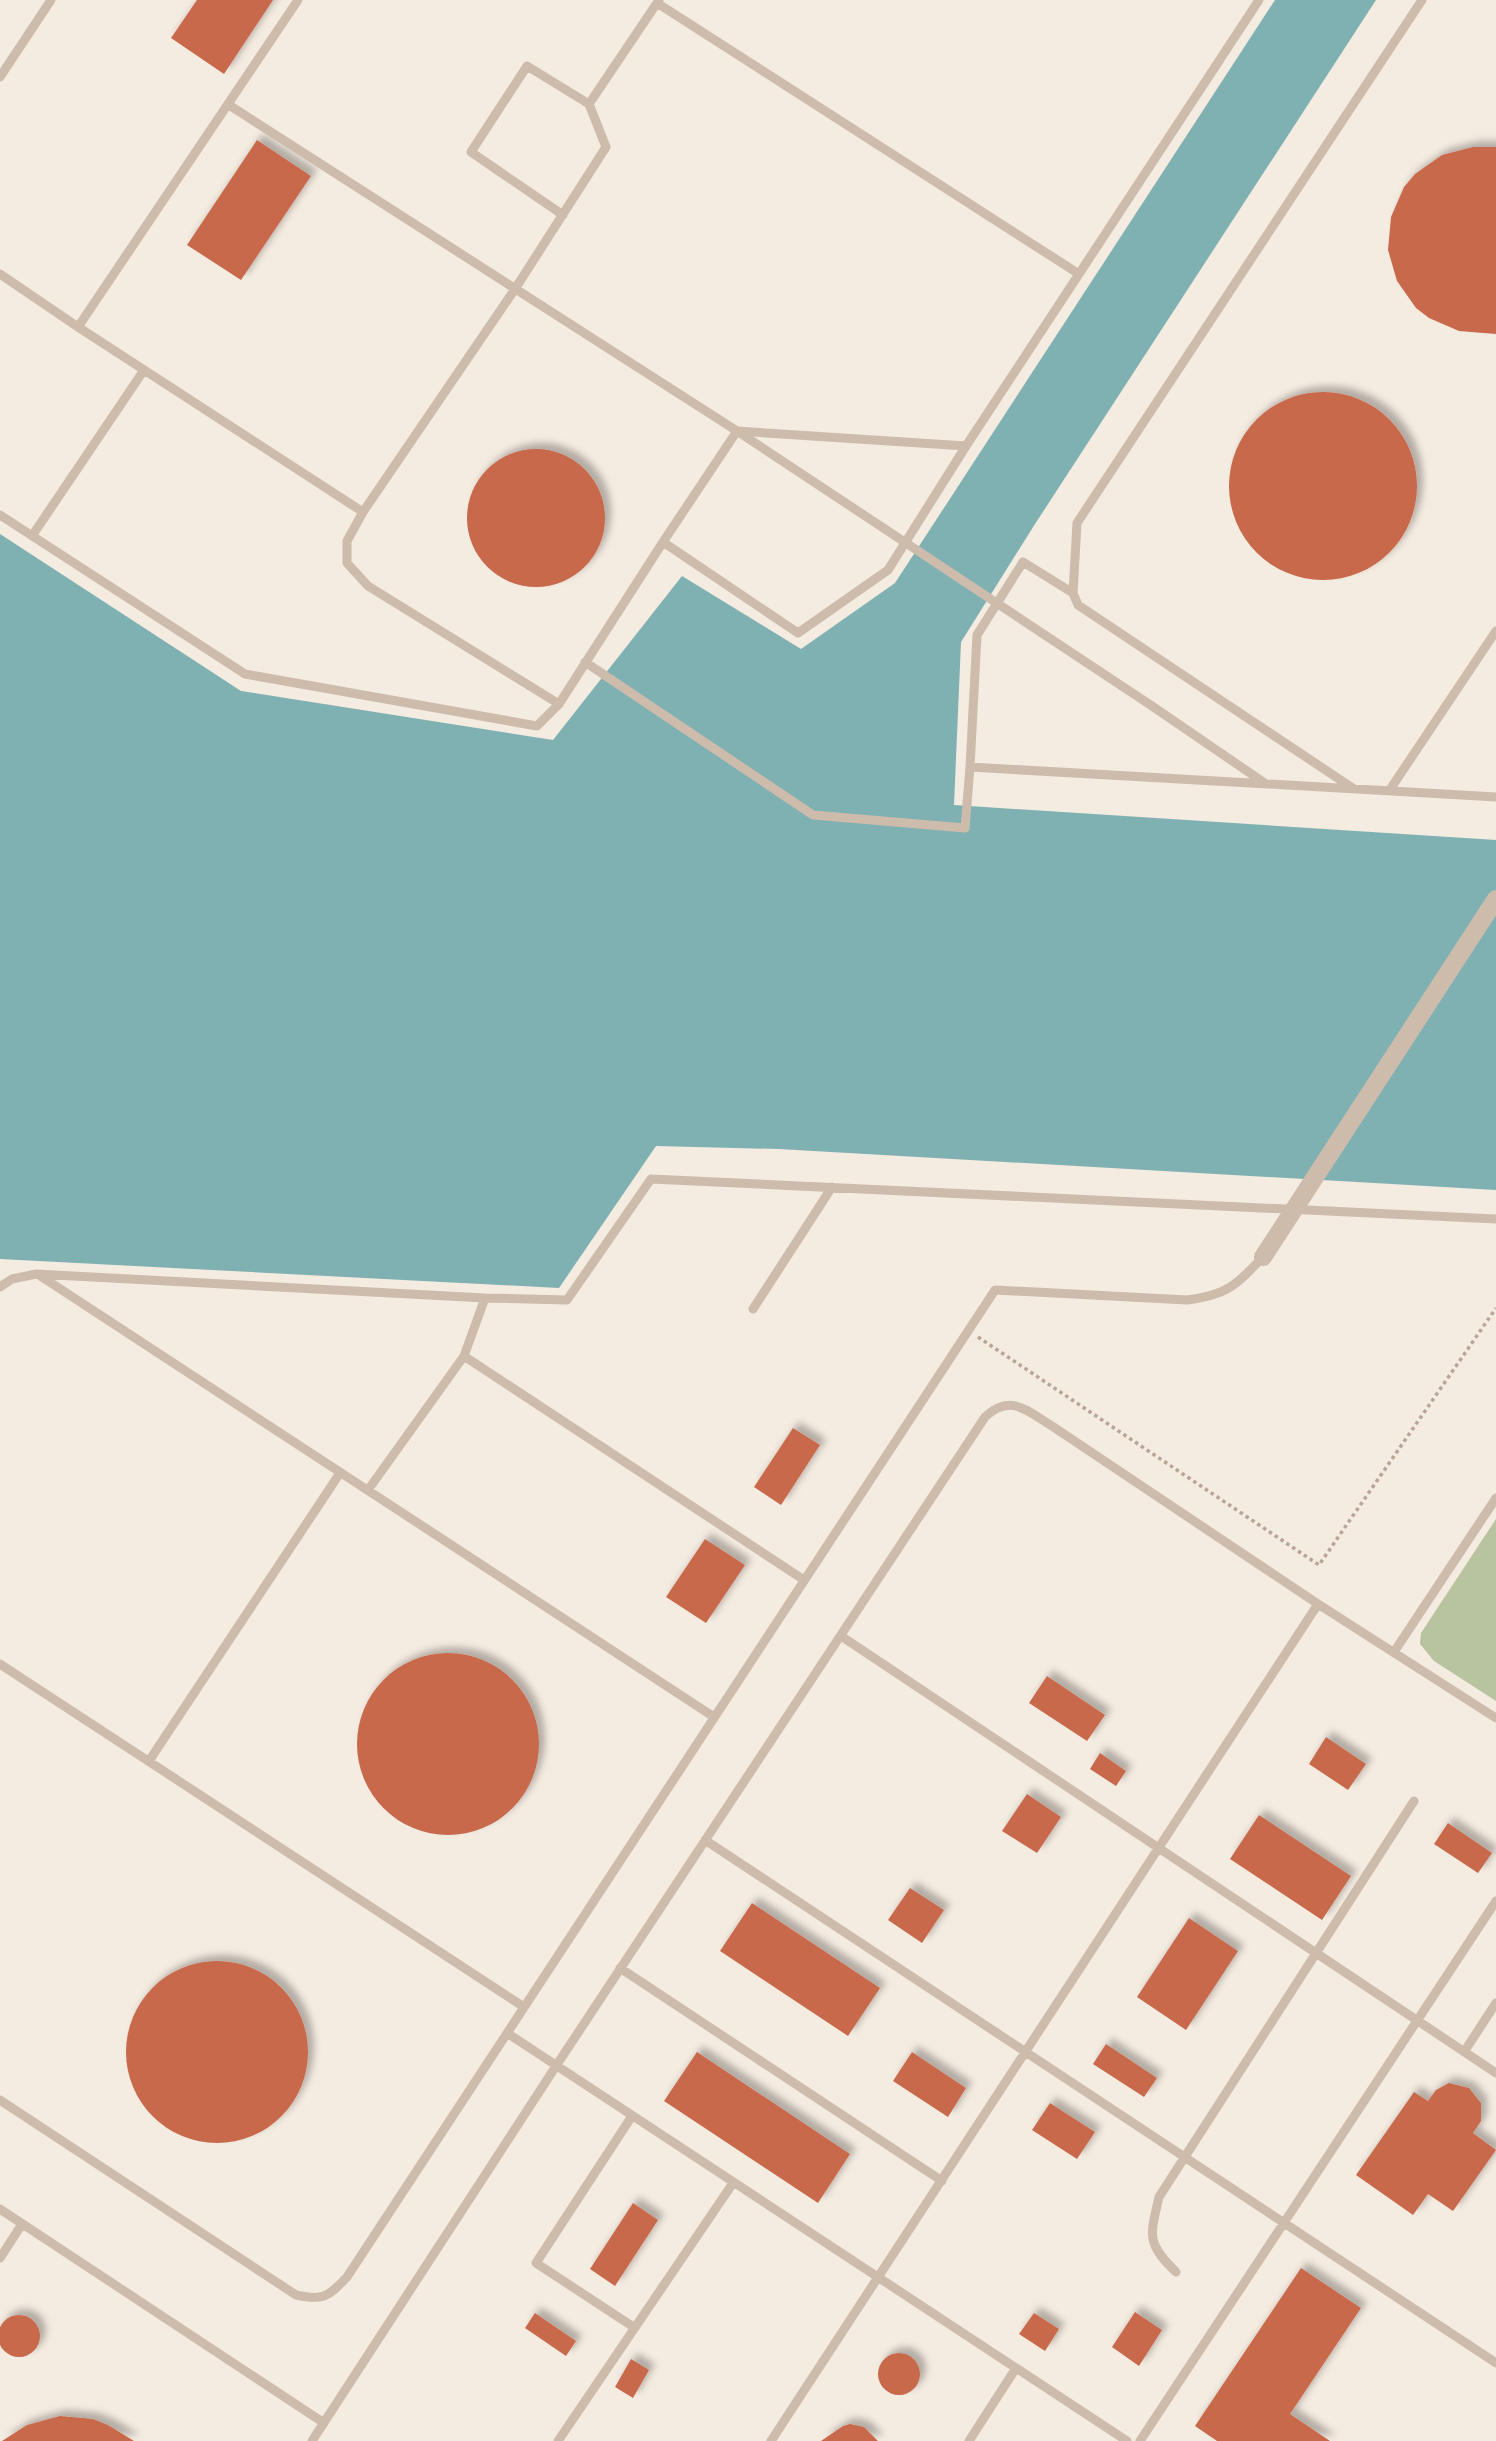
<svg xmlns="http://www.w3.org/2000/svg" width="1496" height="2441" font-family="Inter,sans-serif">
  <defs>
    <filter id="shadow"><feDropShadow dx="6" dy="-6" stdDeviation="3.5" flood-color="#0004"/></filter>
  </defs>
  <rect width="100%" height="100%" fill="#f4ebe1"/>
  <path fill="#b8c4a0" d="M1496,1519v182l-62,-40 -14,-17 1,-11z"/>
  <path fill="#7fb0b2" d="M1275,0h101l-341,524 -74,118 -7,163 542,35v350l-717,-41 -123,-3 -97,142 -559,-29v-725l241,157 312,49 129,-164 119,73 94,-66z"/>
  <path fill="#c8694b" filter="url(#shadow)" d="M197,0h76l-49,74 -53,-36z
    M257,140l54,36 -70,104 -54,-35z
    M1473,147h23v187l-37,-3 -30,-13 -13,-10 -19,-27 -9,-31 3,-33 13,-30 11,-13 27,-19z
    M1229 486a94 94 0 1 1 188 0a94 94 0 1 1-188 0Z
    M467 518a69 69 0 1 1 138 0a69 69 0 1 1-138 0Z
    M793,1428l27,17 -39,60 -27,-18z
    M705,1539l40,26 -39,58 -40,-26z
    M357 1744a91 91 0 1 1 182 0a91 91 0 1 1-182 0Z
    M1047,1676l58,39 -18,26 -58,-38z
    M1326,1737l40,27 -18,26 -39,-26z
    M1100,1753l26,18 -10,15 -26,-17z
    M1027,1794l34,23 -24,36 -35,-22z
    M1259,1815l92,61 -29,44 -92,-61z
    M1448,1823l44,30 -14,20 -44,-29z
    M910,1888l34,22 -22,33 -34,-23z
    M752,1903l128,85 -32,48 -128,-85z
    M1189,1918l49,33 -52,79 -49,-33z
    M126 2052a91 91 0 1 1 182 0a91 91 0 1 1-182 0Z
    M1106,2044l51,34 -13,19 -51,-33z
    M697,2052l153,102 -32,49 -154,-102z
    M912,2052l54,36 -18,29 -55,-36z
    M1449,2083l20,5 12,15v18l-8,12 23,17 -43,61 -25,-17 -15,21 -57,-40 58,-83 14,9 8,-11z
    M1050,2103l45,29 -18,27 -45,-29z
    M633,2203l25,17 -43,66 -25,-17z
    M1301,2268l60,40 -71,106 40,27h-113l-22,-15z
    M1135,2312l27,18 -23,36 -27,-19z
    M535,2313l41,28 -10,15 -41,-28z
    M1034,2313l25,16 -14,22 -26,-17z
    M-2 2336a21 21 0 1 1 42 0a21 21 0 1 1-42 0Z
    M878 2374a21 21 0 1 1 42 0a21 21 0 1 1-42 0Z
    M631,2359l18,11 -16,28 -18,-11z
    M60,2416l33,3 15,6 26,16h-132l25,-16z
    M850,2424l14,3 14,14h-57l22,-15z"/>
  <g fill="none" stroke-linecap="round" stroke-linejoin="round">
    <path stroke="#b9a596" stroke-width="3.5" stroke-dasharray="3.5 3.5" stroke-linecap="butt" d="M978,1337l341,228 177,-257"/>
    <path stroke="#cdbbac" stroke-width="9" d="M657,3l422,271
      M0,77l51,-77
      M229,105l508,326 229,15
      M563,215l-92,-63 56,-86 62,38
      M0,274l78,53 285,185
      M78,327l220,-327
      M0,515l245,159 292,52 22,-22 104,-162 74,-111
      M32,536l112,-166
      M663,542l135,91 90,-63 78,-124 293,-446
      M1073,593l-50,-31 -46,73 -7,132 526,30
      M585,662l228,153 152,13 5,-61
      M559,704l-191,-118 -21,-23v-22l16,-29 152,-223 91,-142 -17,-43 70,-104
      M1152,706l114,78
      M1354,789l-276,-184 -5,-12 4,-70 345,-523
      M1389,791l107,-160
      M39,1275l675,442
      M0,1287l12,-8 24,-5 449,24 82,2 84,-121 845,40
      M753,1309l79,-122
      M464,1356l340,224
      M368,1490l96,-134 21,-58
      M841,1636l655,437
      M1394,1652l102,-154
      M0,1664l524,343
      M149,1761l191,-288
      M705,1840l791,523
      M620,1968l322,213
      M507,2033l620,408
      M1464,2052l32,-49
      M0,2100l296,195c27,6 32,2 51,-18l648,-987 192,10c40,-5 48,-14 76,-43
      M632,2116l-96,147 99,65
      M0,2209l324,214
      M0,2258l22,-34
      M1176,2272c-30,-29 -26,-36 -17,-75l255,-396
      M312,2441l244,-375 429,-649c26,-24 42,-6 67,9l266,178 178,114
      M558,2441l175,-258
      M771,2441l547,-837
      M969,2441l47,-73
      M1140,2441l356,-540"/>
    <path stroke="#cdbbac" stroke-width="9" d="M737,431l415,275"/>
    <path stroke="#cdbbac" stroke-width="18" d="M1263,1257l233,-358"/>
  </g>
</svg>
